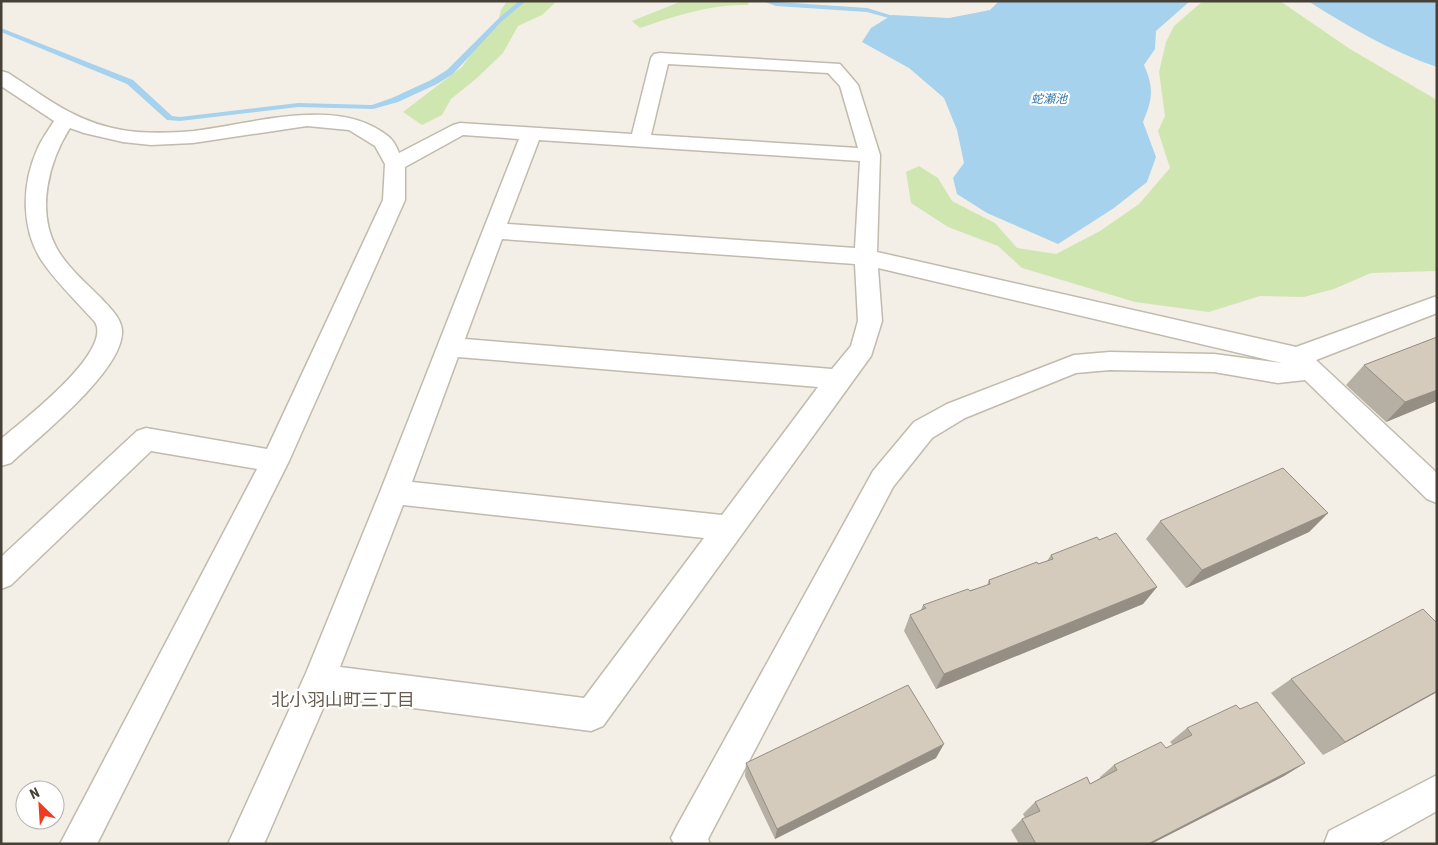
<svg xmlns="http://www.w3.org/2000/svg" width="1438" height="845" font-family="'Roboto Condensed','Noto Sans JP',sans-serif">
  <rect width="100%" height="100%" fill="#f3efe7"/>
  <path fill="#d0e6b1" d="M507,1h50l-15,14 -24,11 -15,27 -26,25 -26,21 -9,16 -20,10 -19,-13 59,-45 20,-29 15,-13 4,-15z
    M682,1h67l-1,4c-38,-1 -73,11 -108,23l-8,-7z
    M1203,1h77l70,48 87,51v171l-66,2 -37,16 -30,8 -44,-1 -51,16 -74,-10 -113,-34 -24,-22 -50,-19 -37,-24 -5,-31 13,-6 19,12 14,23 43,22 22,25 39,6 44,-23 39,-27 31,-36 -12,-37 7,-15 -6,-44 7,-30 8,-16z"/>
  <path fill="#a6d2ee" d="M999,1h191l-34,30 -1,18 -11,16c10,23 9,33 -1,57l13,35 -9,25 -33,26 -56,36 -71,-31 -30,-19 -4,-16 11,-15 -7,-33 -13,-32 -35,-30 -47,-26 9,-14 21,-13 57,3 41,-8z
    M1308,1h129v66c-47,-16 -88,-40 -129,-66z"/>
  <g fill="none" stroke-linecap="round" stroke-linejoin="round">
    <path fill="#a6d2ee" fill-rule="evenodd" d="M519,1h7l-25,21 -48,52 -16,10 -39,18 -25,7 -75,-2 -118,14 -13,-1 -40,-36 -126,-52v-4l132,52 39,36 8,1 118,-14 74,2 20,-7 39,-18 16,-10 50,-50z
      M762,1l105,7 39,12 -3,2 -36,-10 -91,-6z"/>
    <defs>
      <path id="minor" d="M660,53l180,11 18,21 22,70 -3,97 419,95 141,-51v17l-121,47 121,113v30l-10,-4 -122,-119 -27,3 -64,-11 -104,-2 -34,3 -111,45 -33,20 -39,49 -185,352 2,5h-36l-3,-6 6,-12 196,-355 41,-49 33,-18 127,-49 36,-3 104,2 68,9 -404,-95 4,53 -11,35 -268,370 -12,5 -263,-34 -64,147h-36l78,-171 74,-181 139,-353 -56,-4 -58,32v33l-116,261 -192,383h-37l197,-375 -106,-18 -140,134 -10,4v-32l136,-126 9,-3 121,21 116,-249 2,-36 -10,-18 -26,-16 -42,-4 -114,17 -42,2 -28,-3 -39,-9 -14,-5c-21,33 -34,82 -14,119 10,19 30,36 45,51 8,9 22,21 21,35 -1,39 -83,104 -111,130l-10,3v-27c21,-18 112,-87 94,-117 -17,-19 -36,-37 -51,-58 -23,-32 -23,-78 -7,-114 4,-10 11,-19 17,-29l-53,-35v-15l7,2c39,25 67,49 114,57 24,4 48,3 72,1 59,-7 145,-36 195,6 5,4 8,11 10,16l54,-28 7,-2 172,11 19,-76 3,-4zM668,64l160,9 12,13 18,62 -207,-13zM539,140l321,21 -5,87 -348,-24zM502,239l353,25 3,57 -7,25 -19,23 -367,-30zM458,357l360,30 -96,128 -310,-33zM403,505l301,33 -120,160 -244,-31z
        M1437,775v36l-59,33h-54l5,-13z"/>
    </defs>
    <use href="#minor" stroke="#c1baad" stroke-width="3"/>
    <use href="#minor" fill="#fff" fill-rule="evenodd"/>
  </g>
  <path fill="#b6afa3" d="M1437,337v64l-51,21 -40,-37 18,-20z
    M1328,513l-19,19 -123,56 -40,-49 14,-18z
    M1099,540l58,47 -14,17 -207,85 -32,-58 6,-16 11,-5 2,-5 64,-20 2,-5 58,-19 4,-6z
    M1291,679l146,13 -114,63 -52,-62z
    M1240,709l65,54 -21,13 -133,68h-132l-8,-14 11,-11 3,-1 -2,-4 12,-12 55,-18 10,-6v-1l14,-12 52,-17 7,-3 -3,-3 17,-14z
    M936,758l-161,81 -30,-63 1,-13z"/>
  <path fill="#948e84" d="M1437,390v11l-51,21 19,-20z
    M1328,513l-19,19 -123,56 16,-18z
    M1157,587l-14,17 -207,85 8,-15z
    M1437,691v1l-114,63 22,-13z
    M944,744l-8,14 -161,81 2,-10z
    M1305,763l-21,13 -133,68h-3z"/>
  <path fill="#d4cbbd" stroke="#948e84" d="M1437,337v53l-32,12 -41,-37z
    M1283,468l45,45 -126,57 -42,-49z
    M1116,533l41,54 -213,87 -34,-59 16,-7 -3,-3 45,-16 2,2 20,-7 -1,-4 48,-18 1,2 15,-5 -2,-4 46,-18 2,3z
    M1423,609l14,14v68l-92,51 -54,-63z
    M908,685l36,59 -167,85 -31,-66z
    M1257,702l48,61 -157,81h-112l-14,-25 18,-8 -5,-9 52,-25 3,7 27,-14 -3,-5 47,-23 5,6 26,-13 -5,-7 49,-23 4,4z"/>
  <g text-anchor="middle" stroke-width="4.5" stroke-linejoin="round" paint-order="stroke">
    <g font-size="12" font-style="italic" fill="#3178a7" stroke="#fff">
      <text x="1049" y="103">蛇瀬池</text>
    </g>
    <g font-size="18" fill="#685d4e" stroke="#fff">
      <text x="343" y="706">北小羽山町三丁目</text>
    </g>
  </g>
  <rect width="1438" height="845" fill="none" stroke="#464036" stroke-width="5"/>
  <g transform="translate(40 805) rotate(335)"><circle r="24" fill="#ffffff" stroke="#b5b3af"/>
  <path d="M0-4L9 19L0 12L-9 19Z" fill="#f33a1f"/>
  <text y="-8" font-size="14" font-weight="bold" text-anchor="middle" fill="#464036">N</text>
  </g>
</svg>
